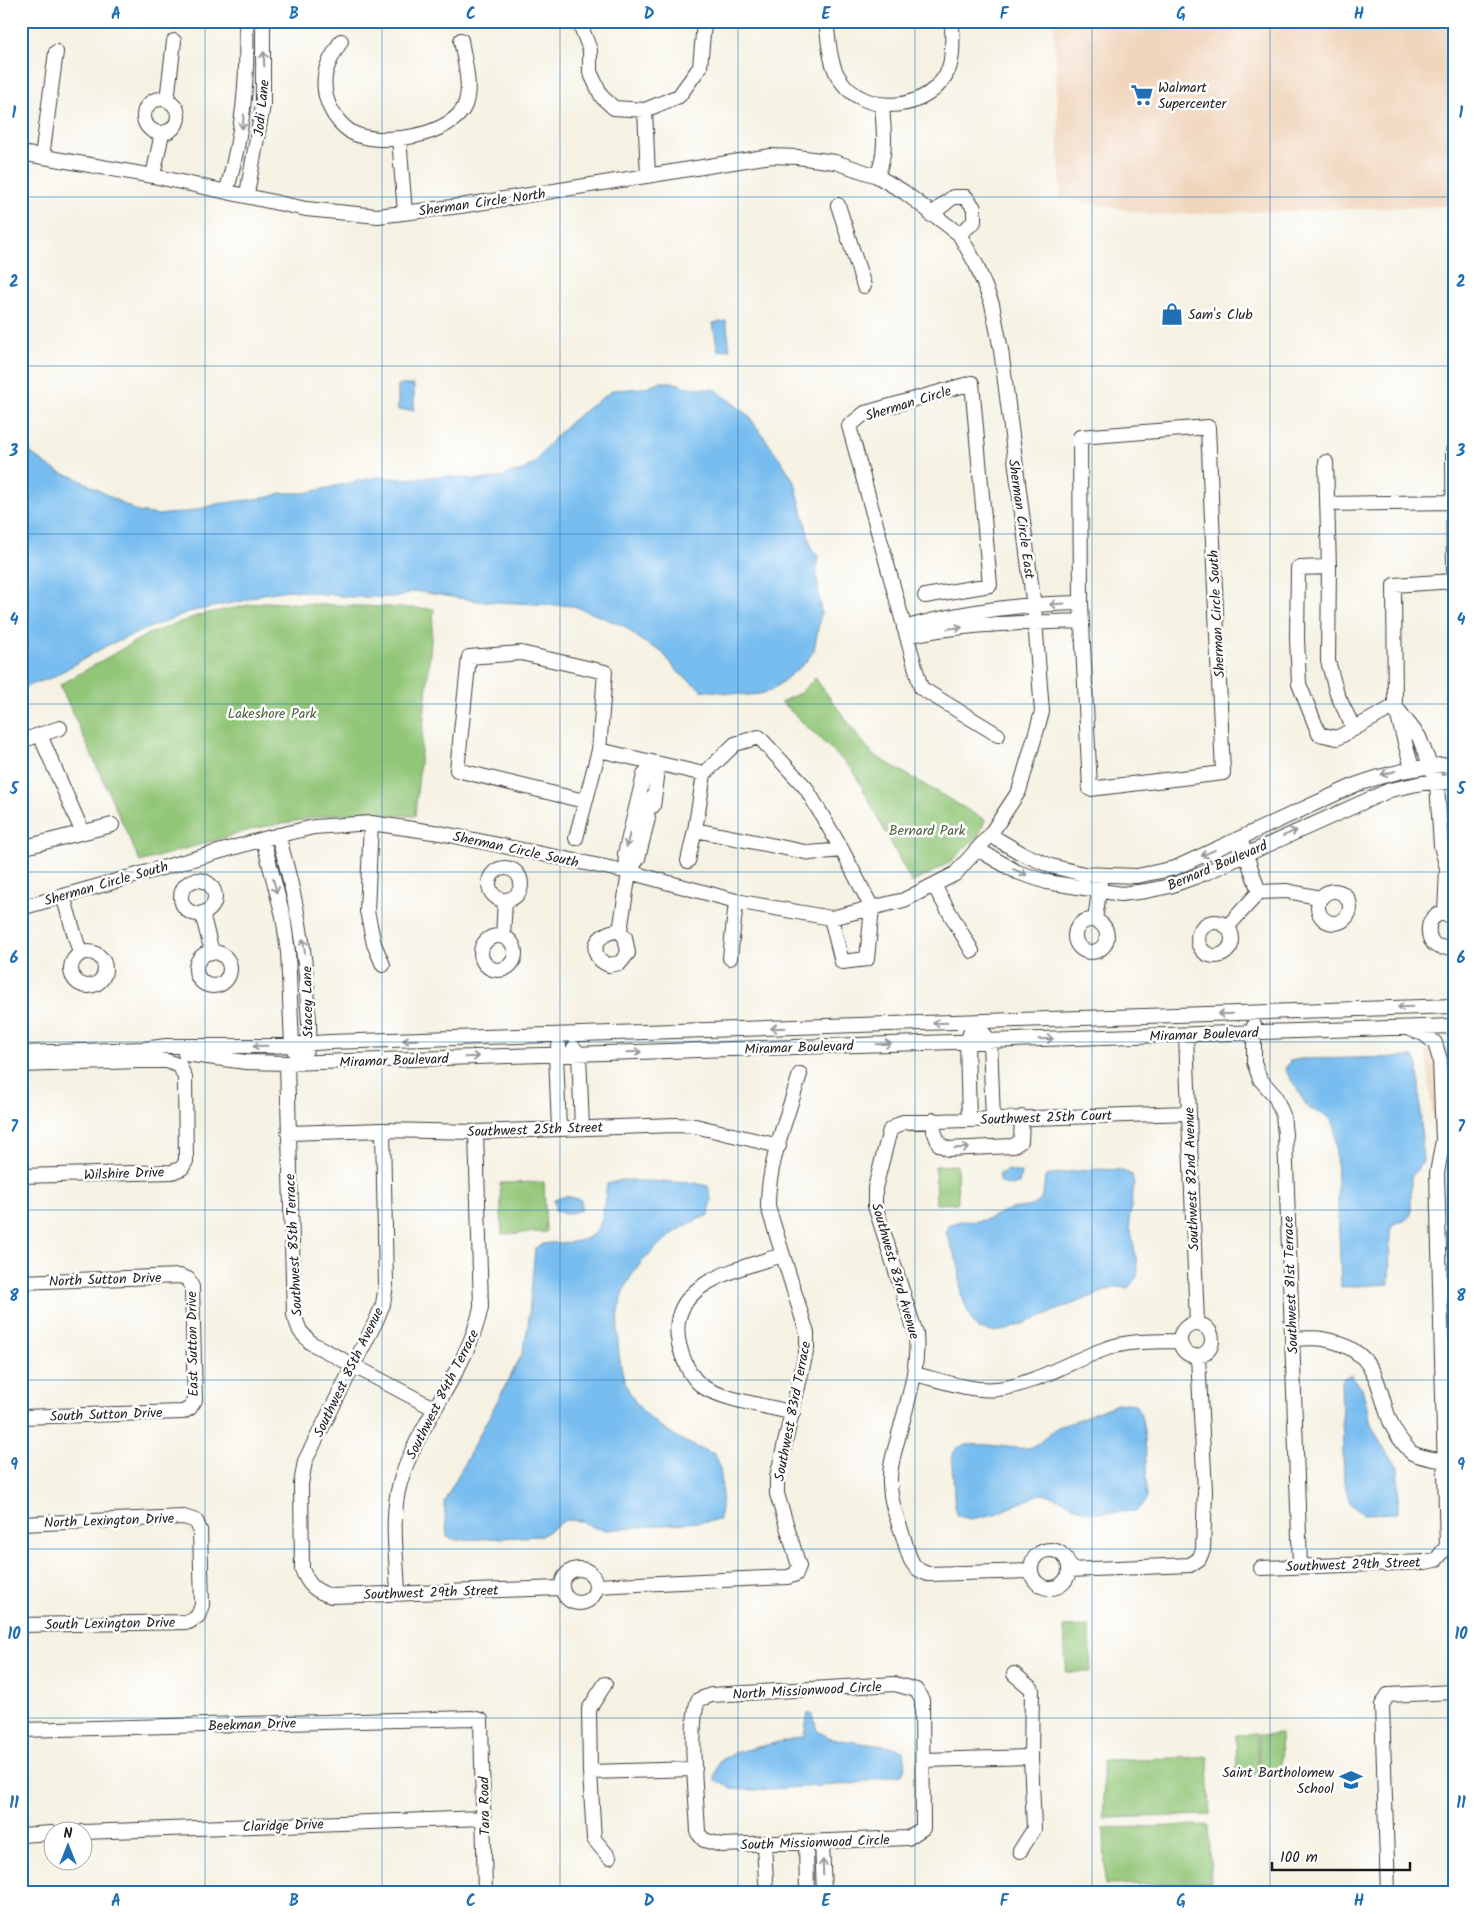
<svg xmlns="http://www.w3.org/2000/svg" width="1475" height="1914" font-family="Kalam,sans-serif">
  <rect width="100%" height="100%" fill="#fff"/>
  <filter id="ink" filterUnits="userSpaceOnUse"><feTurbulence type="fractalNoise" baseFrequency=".02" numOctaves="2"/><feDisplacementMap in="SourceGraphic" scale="10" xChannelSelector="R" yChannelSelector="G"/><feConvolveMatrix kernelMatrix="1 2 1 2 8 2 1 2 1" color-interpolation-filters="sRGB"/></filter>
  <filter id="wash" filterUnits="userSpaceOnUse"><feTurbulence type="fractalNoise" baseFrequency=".0096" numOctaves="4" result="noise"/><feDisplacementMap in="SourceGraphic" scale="20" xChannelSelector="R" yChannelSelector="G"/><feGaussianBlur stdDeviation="1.12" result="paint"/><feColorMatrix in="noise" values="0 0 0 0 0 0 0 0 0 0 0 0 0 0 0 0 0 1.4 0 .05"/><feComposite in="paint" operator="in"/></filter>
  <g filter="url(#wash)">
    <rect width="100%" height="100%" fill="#f5f2e3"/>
    <path fill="#f0d5bc" d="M1054,21h400v185l-300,9 -93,-17z
      M1425,1048h29v402l-7,-209z"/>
    <path fill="#92c677" stroke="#57714a" d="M264,602l170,7 -19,207 -80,-2 -78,14 -117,34 -80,-177 86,-50 53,-20z
      M815,678l57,76 113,66 -6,15 -30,28 -37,20 -59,-113 -72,-68 19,-9z
      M957,1165l1,38 -22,1 -1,-38z
      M544,1182l2,50 -44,2 -2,-51z
      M1089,1626l2,46h-25l-2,-45z
      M1257,1734l1,40h-21l-1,-39z
      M1280,1734l1,40h-22v-39z
      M1208,1757l2,58 -106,3 -1,-58z
      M1209,1825l2,58 -106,2 -1,-57z"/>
    <path fill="#78bdef" stroke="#4a6c86" d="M726,321l4,28 -12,2 -5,-28z
      M659,382h13l16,5 28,3 32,25 34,47 13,21 17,67 6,6 -2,12 5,45 -7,37 -8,12 -35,29 -12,3 -11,1 -46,-5 -23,-17 -17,-21 -20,-11 -18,-15 -50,-20 -96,-5 -64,-10 -16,6h-46l-63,-7 -27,4 -19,7 -55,11 -80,33 -57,33 -30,10v-244c14,12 33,30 52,32l65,36 20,3 30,-3 29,-8 53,-7 11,-4h24l72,-16 27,2 42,-3 33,4 27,-3 1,-3 12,-2 16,-9 12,-17 24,-25 42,-31 30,-2z
      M398,385h16v25h-16z
      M1414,1057l4,9 5,96 -12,15v38l-7,6 -11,3 -3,8 -1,52 -48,3 -6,-160 -6,-10 -21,-9 -23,-39 5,-8 11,-2z
      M1095,1169l25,1 12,5 2,10 -5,35 9,49 -1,8 -9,11 -11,-1 -12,4 -98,39 -14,2 -15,-3 -7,-10 -10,-25 -2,-28 -13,-33 2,-8c17,-7 15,-2 30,-4 12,-1 22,-9 33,-12 9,-2 19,-1 26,-6 7,-6 7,-17 8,-26l8,-3z
      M1008,1170l13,3 -2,11 -10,2 -9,-4 -1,-8z
      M622,1180l73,3 13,3 3,13 -2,16c-31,11 -61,35 -79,63 -17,28 -15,83 -2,111 15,33 54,54 87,65 9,18 8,46 4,66l-112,10 -12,-2 -14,-7 -16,-1 -24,16 -84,4 -10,-3 -3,-35 78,-148 6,-27 7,-79c9,-6 16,-5 26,-5 46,-2 40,-23 46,-59z
      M566,1196l15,4v10l-14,4 -12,-3 -1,-11z
      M1351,1375l11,13 9,36 11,22 16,21v46l-36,1 -11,-10 -7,-21 -3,-99 2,-6z
      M1126,1403l10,1c13,21 9,70 11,95l-11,12 -37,2 -14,-2 -31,-15 -14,-2 -45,20 -24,5 -13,-3c-5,-13 -4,-27 -5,-41 -1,-7 -2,-17 1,-23 8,-16 61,-1 74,-4 13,-3 18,-13 28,-20l61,-24z
      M808,1713l5,2 4,16 15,8 65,9 7,4 2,13 -4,9 -50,10 -100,6 -20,-1 -17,-9v-6l4,-12 14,-9 71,-17z"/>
  </g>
  <g filter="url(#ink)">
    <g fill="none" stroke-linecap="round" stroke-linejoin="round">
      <defs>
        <path id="minor" d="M826,22c3,19 3,40 13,56 25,40 93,34 110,-10 5,-14 3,-33 3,-47
          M582,29l8,21v22l12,25 12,11 31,2 34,-14 21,-29 4,-44
          M341,41c-6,11 -15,23 -16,35 -3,22 8,44 26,56 27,16 102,4 114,-27 7,-19 -1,-45 -4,-65
          M144 116a17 17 0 1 1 34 0a17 17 0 1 1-34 0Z
          M167,100l7,-59
          M645,110l3,66
          M399,138l6,75
          M21,153l132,23 153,33 72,7 82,-10 311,-50 26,1 38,5 42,14 27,16 55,42 17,30 16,40 9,46 33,257 8,105 -23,79 -29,44 -35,39 -51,26 -73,18 -95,-17 -107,-29 -189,-39 -69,-10 -57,4 -43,10 -250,71
          M42,157l14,-105
          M153,176l9,-43
          M877,176c10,-23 7,-45 5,-70
          M227,190c16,-60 21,-107 19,-169
          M247,194l16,-89v-84
          M838,205l26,81
          M931,215l22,-18h13l8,11v14l-15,12
          M1208,427l15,346 -133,16 -9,-186 -1,-166z
          M1453,451l1,119
          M1326,462l3,105 -31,1 -1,70 2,46 20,50 18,4 58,-32
          M1327,504l125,-2
          M1329,567l-1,94 9,33 17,35
          M925,596l65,-11 -18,-202 -107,30 -16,13 72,262 77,47
          M904,628c57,-17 118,-24 177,-25
          M907,636c57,-13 116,-13 174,-15
          M1399,711l20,26 18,46 4,63 6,22 -2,46
          M40,735l42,96
          M21,741l39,-13
          M599,750l105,24
          M1412,768l-17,-62 -1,-121 60,-4
          M653,806l4,-28 -1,-15
          M371,823l-4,88 7,33 9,21
          M695,830l115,23 32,-3
          M278,835c17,59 28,112 30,174 1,13 3,29 -2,41
          M990,835l31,18 30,13 33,8 53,2 38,-8 180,-83c33,-12 64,-19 99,-21
          M576,838l23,-88 6,-78 -84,-19 -52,4 -12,113 127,31
          M263,839l20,77 5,36 4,93 3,7
          M1243,846l16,46
          M21,848l91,-23
          M977,849l40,23 30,10 74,12 25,-3 24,-5 33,-12 187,-84 32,-7 32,-1
          M688,861l7,-31 9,-56 31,-30 24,-7 47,51 36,62 30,58 -5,51 -25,3 -11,-44
          M489 884a16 16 0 1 1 32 0a16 16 0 1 1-32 0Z
          M629,872l9,-14 10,-40c-3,-8 0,-14 5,-21
          M181 897a17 17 0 1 1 34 0a17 17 0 1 1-34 0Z
          M934,886l38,65
          M1318 907a16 16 0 1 1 32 0a16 16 0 1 1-32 0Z
          M63,896l17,57
          M202,913l10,39
          M1453,917c-33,-17 -32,45 1,27
          M1075 936a16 16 0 1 1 32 0a16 16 0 1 1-32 0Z
          M1095,920l5,-36
          M1198 939a17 17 0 1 1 34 0a17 17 0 1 1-34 0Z
          M1227,927l32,-35 28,-1 34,7
          M619,931l6,6 3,16 -8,10 -11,2c-24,-9 -13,-34 10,-34l2,-6 8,-53 -4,-18 19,-79 12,-12
          M481 953a17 17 0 1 1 34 0a17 17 0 1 1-34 0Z
          M503,937l2,-37
          M71 969a17 17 0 1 1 34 0a17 17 0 1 1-34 0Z
          M196 969a17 17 0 1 1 34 0a17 17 0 1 1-34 0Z
          M730,958l6,-57
          M1254,1025v37l6,17 15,17 8,19 2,20 15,430
          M1186,1035l11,289
          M574,1048l5,6 3,74
          M21,1053l123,-4 22,-3h107l56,-4 1125,-36
          M185,1054l61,8 41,1 1167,-37
          M287,1063l7,252 6,16 11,12 124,66
          M21,1065l117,-4h29l13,5 5,12 1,83 -4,7 -10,4 -151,4
          M934,1120v11l5,13 9,5 65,-3 8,-5 1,-24
          M969,1120l-2,-78 7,-20 16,19 3,78
          M559,1129l-3,-75 3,-8
          M383,1130l3,155 -3,19 -7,17 -71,140 -4,23 1,85c6,16 13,22 29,27l230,-8
          M288,1133l95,-3 93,2 200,-7 19,1 84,20
          M782,1255c-42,14 -117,27 -103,89 3,14 11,33 23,42 17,13 70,21 91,27
          M21,1282l159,-6 8,3 4,8 3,113 -5,8 -7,4 -162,5
          M1180 1340a16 16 0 1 1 32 0a16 16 0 1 1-32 0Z
          M1292,1339c10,0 21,-2 31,0 71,14 48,68 81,105 3,3 5,7 8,9 11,5 29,8 42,8
          M915,1374c24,6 58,18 82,15 34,-3 77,-30 111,-41 22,-8 48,-6 72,-7
          M21,1524l163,-7 12,4 4,9 2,75 -4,11 -9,6 -168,3
          M1031 1569a19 19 0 1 1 38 0a19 19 0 1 1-38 0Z
          M1261,1568l164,-6 11,-2 11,-14 -10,-373 6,-33 -3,-80 -5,-17 -11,-9 -12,-4
          M562 1586a17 17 0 1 1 34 0a17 17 0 1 1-34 0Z
          M1069,1570l121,-5 9,-6 4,-9 2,-59 -7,-134
          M1031,1571l-103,3c-18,-5 -19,-19 -24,-35 -6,-18 -14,-37 -14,-56 -1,-15 4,-30 8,-45 9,-35 21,-68 18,-104l-41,-128v-18l15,-58 13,-8 286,-9
          M596,1586l192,-9 8,-3 3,-8 -22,-72v-17l30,-129v-15l-39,-126c-1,-42 20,-92 32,-133
          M398,1594c-1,-36 -8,-76 2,-111 18,-62 68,-112 81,-176l-5,-175
          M1014,1674l18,15 -1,68 3,72 -14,22
          M605,1684l-16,25 1,63 4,67 15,18
          M895,1684l21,6 6,10 1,128 -15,10 -186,7 -18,-5 -6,-7c-1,-34 -10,-103 0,-133l13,-5z
          M21,1730l451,-12 9,2 4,173
          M924,1760l107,-3
          M590,1772l105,-3
          M82,1832l402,-14
          M21,1835l31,-2
          M822,1842l2,51
          M806,1843l1,50
          M764,1844l2,37
          M1388,1893l-6,-188 6,-10 66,-3"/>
      </defs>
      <use href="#minor" stroke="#3d3c3a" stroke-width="16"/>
      <use href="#minor" stroke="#fff" stroke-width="14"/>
    </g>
    <defs><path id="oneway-shaft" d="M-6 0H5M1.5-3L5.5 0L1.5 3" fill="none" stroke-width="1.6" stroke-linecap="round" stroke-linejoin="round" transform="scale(1.25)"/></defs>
    <g stroke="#999">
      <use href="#oneway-shaft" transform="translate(264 59) rotate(-92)"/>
      <use href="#oneway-shaft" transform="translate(243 122) rotate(98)"/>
      <use href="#oneway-shaft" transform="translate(1057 604) rotate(176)"/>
      <use href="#oneway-shaft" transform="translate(955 628) rotate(-6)"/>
      <use href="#oneway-shaft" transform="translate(1388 773) rotate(165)"/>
      <use href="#oneway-shaft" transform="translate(1290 833) rotate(-24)"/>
      <use href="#oneway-shaft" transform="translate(628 840) rotate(104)"/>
      <use href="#oneway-shaft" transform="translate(1208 853) rotate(155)"/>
      <use href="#oneway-shaft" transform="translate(1020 872) rotate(23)"/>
      <use href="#oneway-shaft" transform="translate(275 886) rotate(75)"/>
      <use href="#oneway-shaft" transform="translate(304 946) rotate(-98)"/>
      <use href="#oneway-shaft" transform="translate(1405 1007) rotate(178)"/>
      <use href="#oneway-shaft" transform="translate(1225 1014) rotate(178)"/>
      <use href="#oneway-shaft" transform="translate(940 1023) rotate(178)"/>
      <use href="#oneway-shaft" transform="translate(778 1028) rotate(178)"/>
      <use href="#oneway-shaft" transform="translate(1046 1039) rotate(-2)"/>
      <use href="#oneway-shaft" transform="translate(410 1040) rotate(178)"/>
      <use href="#oneway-shaft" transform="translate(884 1044) rotate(-2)"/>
      <use href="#oneway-shaft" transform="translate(260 1046) rotate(179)"/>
      <use href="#oneway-shaft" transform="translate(634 1052) rotate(-2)"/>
      <use href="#oneway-shaft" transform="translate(472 1057) rotate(-2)"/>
      <use href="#oneway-shaft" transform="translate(962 1148) rotate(-2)"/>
      <use href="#oneway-shaft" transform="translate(823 1867) rotate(-92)"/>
    </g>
  </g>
  <path fill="none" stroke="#1f6fb2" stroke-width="1" stroke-opacity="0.55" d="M205,21v1872M382,21v1872M560,21v1872M738,21v1872M915,21v1872M1092,21v1872M1270,21v1872M21,197h1433M21,366h1433M21,534h1433M21,704h1433M21,872h1433M21,1042h1433M21,1210h1433M21,1380h1433M21,1549h1433M21,1718h1433"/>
  <defs>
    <symbol id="supermarket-bare" viewBox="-9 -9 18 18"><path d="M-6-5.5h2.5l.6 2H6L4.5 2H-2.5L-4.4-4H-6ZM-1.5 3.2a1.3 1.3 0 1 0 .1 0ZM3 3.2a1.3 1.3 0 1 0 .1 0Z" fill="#1f6fb2" stroke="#fff" stroke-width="2.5" paint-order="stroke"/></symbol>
    <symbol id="shop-bare" viewBox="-9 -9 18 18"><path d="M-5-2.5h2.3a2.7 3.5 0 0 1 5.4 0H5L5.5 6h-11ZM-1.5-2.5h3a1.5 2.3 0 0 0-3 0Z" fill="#1f6fb2" stroke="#fff" stroke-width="2.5" paint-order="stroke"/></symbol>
    <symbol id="school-bare" viewBox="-9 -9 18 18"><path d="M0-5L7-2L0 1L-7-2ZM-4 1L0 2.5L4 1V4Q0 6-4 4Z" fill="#1f6fb2" stroke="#fff" stroke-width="2.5" paint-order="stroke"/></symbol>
  </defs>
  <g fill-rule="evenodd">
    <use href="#supermarket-bare" x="1126" y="79" width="32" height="32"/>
    <use href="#shop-bare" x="1156" y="298" width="32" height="32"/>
    <use href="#school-bare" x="1335" y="1764" width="32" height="32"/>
  </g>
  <g text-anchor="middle" stroke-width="5" stroke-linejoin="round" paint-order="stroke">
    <g font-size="14" fill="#1c1c1c" stroke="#fff" text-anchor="start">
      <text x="1158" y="92">Walmart<tspan x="1158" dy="16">Supercenter</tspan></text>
      <text x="1188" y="319">Sam's Club</text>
      <text x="1334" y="1777" text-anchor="end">Saint Bartholomew<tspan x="1334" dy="16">School</tspan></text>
    </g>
    <g font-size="14" fill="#1c1c1c" stroke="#fff">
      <text transform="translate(261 108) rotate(-84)" y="5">Jodi Lane</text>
      <text transform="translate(482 202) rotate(-8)" y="5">Sherman Circle North</text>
      <text transform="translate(908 403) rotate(-17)" y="5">Sherman Circle</text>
      <text transform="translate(1022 519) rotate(82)" y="5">Sherman Circle East</text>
      <text transform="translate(1216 614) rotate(-93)" y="5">Sherman Circle South</text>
      <text transform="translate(516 849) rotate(12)" y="5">Sherman Circle South</text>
      <text transform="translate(1217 865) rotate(-23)" y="5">Bernard Boulevard</text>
      <text transform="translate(106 883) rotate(-16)" y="5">Sherman Circle South</text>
      <text transform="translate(307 1002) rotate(-91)" y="5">Stacey Lane</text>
      <text transform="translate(1204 1034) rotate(-2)" y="5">Miramar Boulevard</text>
      <text transform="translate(799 1047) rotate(-2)" y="5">Miramar Boulevard</text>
      <text transform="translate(394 1060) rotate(-2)" y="5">Miramar Boulevard</text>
      <text transform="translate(1046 1117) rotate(-2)" y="5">Southwest 25th Court</text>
      <text transform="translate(535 1129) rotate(-2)" y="5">Southwest 25th Street</text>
      <text transform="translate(124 1173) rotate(-2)" y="5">Wilshire Drive</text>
      <text transform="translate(1191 1179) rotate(-92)" y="5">Southwest 82nd Avenue</text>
      <text transform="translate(293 1245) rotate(-93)" y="5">Southwest 85th Terrace</text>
      <text transform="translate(896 1271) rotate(74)" y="5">Southwest 83rd Avenue</text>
      <text transform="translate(105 1279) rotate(-2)" y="5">North Sutton Drive</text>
      <text transform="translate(1290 1285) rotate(-92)" y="5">Southwest 81st Terrace</text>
      <text transform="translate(192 1344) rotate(-91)" y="5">East Sutton Drive</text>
      <text transform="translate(348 1372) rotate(-64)" y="5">Southwest 85th Avenue</text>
      <text transform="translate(442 1394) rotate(-63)" y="5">Southwest 84th Terrace</text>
      <text transform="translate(792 1411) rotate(-79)" y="5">Southwest 83rd Terrace</text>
      <text transform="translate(106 1414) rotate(-2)" y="5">South Sutton Drive</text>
      <text transform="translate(109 1520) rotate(-2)" y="5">North Lexington Drive</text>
      <text transform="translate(1353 1564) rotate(-2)" y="5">Southwest 29th Street</text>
      <text transform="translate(431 1592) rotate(-2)" y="5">Southwest 29th Street</text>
      <text transform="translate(110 1623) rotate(-1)" y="5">South Lexington Drive</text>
      <text transform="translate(807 1690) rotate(-3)" y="5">North Missionwood Circle</text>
      <text transform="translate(252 1724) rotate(-2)" y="5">Beekman Drive</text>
      <text transform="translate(484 1806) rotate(-91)" y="5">Tara Road</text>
      <text transform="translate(283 1825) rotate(-2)" y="5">Claridge Drive</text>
      <text transform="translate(815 1842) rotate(-2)" y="5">South Missionwood Circle</text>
    </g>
    <g font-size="14" fill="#4b6040" stroke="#fff">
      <text x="272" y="718">Lakeshore Park</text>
      <text x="927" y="835">Bernard Park</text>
    </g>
  </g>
  <rect width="1475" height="1914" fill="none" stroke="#fff" stroke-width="55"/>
  <g transform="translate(68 1846)"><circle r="24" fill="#ffffff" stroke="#a4a4a4"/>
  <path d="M0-4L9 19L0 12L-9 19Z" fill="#1f6fb2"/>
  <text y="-8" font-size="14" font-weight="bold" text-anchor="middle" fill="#1c1c1c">N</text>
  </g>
  <path d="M1272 1862v8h138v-8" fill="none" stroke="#1c1c1c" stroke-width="2.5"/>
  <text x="1280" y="1862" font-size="15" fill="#1c1c1c" stroke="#ffffff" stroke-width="4" paint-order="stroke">100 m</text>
  <rect x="28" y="28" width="1420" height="1858" fill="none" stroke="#1f6fb2" stroke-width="2"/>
  <g font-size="16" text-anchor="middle" font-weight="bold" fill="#1f6fb2">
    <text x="116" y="19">A</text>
    <text x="294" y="19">B</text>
    <text x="471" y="19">C</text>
    <text x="649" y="19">D</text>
    <text x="826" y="19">E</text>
    <text x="1004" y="19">F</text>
    <text x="1181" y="19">G</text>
    <text x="1359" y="19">H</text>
    <text x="14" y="118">1</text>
    <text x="1461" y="118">1</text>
    <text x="14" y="287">2</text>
    <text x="1461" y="287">2</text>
    <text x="14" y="456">3</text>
    <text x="1461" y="456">3</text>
    <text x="14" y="625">4</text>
    <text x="1461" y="625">4</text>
    <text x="14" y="794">5</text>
    <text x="1461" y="794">5</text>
    <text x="14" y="963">6</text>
    <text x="1461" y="963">6</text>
    <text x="14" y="1132">7</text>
    <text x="1461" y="1132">7</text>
    <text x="14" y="1301">8</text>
    <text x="1461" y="1301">8</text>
    <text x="14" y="1470">9</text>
    <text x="1461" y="1470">9</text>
    <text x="14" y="1639">10</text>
    <text x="1461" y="1639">10</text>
    <text x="14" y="1808">11</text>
    <text x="1461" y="1808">11</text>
    <text x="116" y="1906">A</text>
    <text x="294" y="1906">B</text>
    <text x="471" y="1906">C</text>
    <text x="649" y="1906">D</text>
    <text x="826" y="1906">E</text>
    <text x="1004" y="1906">F</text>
    <text x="1181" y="1906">G</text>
    <text x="1359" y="1906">H</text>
  </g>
</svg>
